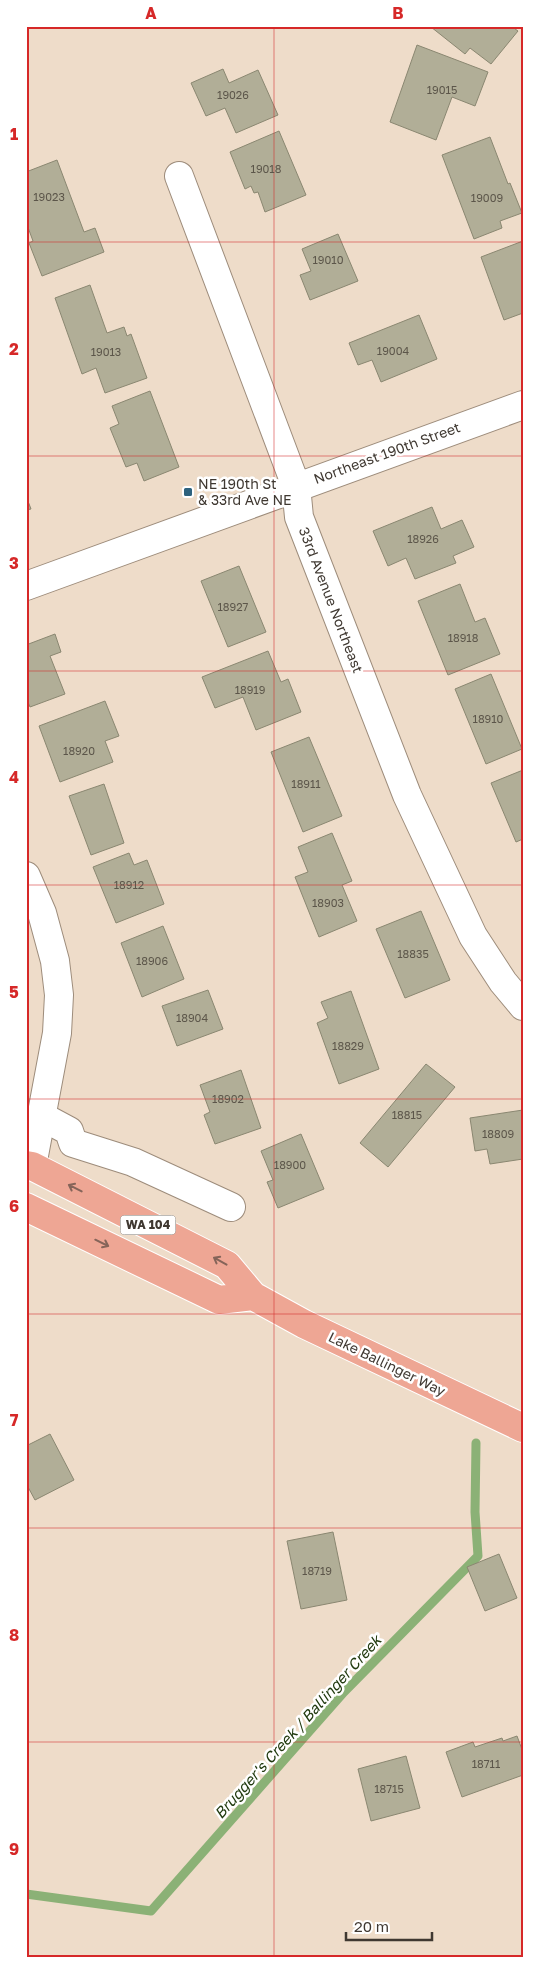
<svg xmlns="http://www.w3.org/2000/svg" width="549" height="1984" font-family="'Golos Text',sans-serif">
  <rect width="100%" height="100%" fill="#eedcc9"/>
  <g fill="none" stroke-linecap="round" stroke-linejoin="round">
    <path stroke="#8bb176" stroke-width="9" d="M26,1894l125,17 193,-219 134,-136 -3,-44 1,-69"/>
  </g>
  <path fill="#b1ae97" stroke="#8a8771" d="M432,26h79l7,5 -27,33 -21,-16 -5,6 -34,-27z
    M417,45l71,27 -13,34 -23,-9 -16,43 -46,-18z
    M223,69l6,14 29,-13 20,45 -42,18 -11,-25 -19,8 -15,-33z
    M279,131l27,64 -41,17 -7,-20 -4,1 -3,-7 -6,3 -15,-37z
    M490,137l18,47 2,-1 12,30 -22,8 2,7 -28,11 -32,-84z
    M57,160l27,72 11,-4 9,24 -62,24 -13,-33 4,-2 -7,-19v-50z
    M338,234l20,47 -48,19 -10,-25 11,-4 -9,-22z
    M523,241v72l-19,7 -23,-63z
    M90,285l17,48 17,-6 3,9 4,-2 16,44 -42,15 -9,-25 -14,6 -27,-76z
    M419,315l18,44 -56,23 -9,-22 -14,5 -9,-22z
    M150,391l29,76 -35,14 -7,-18 -11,4 -16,-39 9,-4 -7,-18z
    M26,496l5,13 -5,1z
    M432,507l9,22 21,-9 12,27 -21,9 3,7 -41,16 -9,-21 -18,8 -15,-35z
    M239,566l27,66 -38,15 -27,-66z
    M460,584l15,38 10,-4 15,36 -52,21 -30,-74z
    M55,634l6,18 -11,4 15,38 -35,13 -4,-10v-52z
    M268,651l13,31 7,-3 13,33 -45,18 -13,-33 -28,11 -13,-31z
    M491,674l31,75 -36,15 -31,-75z
    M105,701l14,35 -14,5 8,21 -53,20 -21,-56z
    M309,737l33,79 -39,16 -32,-80z
    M523,770v69l-7,3 -25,-59z
    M104,784l20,59 -33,12 -22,-59z
    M332,833l20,48 -10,4 15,36 -38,16 -24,-60 13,-5 -10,-25z
    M129,853l5,12 13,-5 17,44 -48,19 -23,-56z
    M421,911l29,69 -45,18 -29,-69z
    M163,926l21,53 -42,18 -21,-54z
    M208,990l15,39 -46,17 -15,-40z
    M351,991l28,78 -40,15 -22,-61 11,-5 -7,-16z
    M426,1064l29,23 -67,80 -28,-24z
    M241,1070l20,58 -46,16 -11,-29 6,-3 -10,-27z
    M523,1110v49l-33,5 -3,-15 -12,2 -5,-33z
    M301,1134l23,55 -46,19 -11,-26 6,-2 -12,-29z
    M50,1434l24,46 -39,20 -7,-13 -2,1v-42z
    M333,1532l14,68 -46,9 -14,-68z
    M499,1554l18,44 -32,13 -18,-44z
    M517,1736l6,16v23l-61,22 -16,-45 27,-10 2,5 27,-9 1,3z
    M406,1756l14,52 -49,13 -13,-52z"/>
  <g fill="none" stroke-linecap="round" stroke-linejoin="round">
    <defs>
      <path id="minor" d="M179,176l117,310 3,31 108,278 66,141 30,46 20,24
        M26,586l497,-181
        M26,876l16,37 13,48 4,34 -2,38 -25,133
        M41,1116l28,15 4,12 60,19 98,45"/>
      <path id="major" d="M26,1165l6,1 195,99 26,31 51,28 219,104
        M26,1207l193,93 34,-4"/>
    </defs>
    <use href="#minor" stroke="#9d8c7b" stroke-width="30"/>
    <use href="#major" stroke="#fff" stroke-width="30"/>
    <use href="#minor" stroke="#fff" stroke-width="28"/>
    <use href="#major" stroke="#eea694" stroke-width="28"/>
  </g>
  <defs><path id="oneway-shaft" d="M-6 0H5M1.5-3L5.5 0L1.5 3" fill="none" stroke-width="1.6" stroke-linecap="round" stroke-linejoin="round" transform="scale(1.25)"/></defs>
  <g stroke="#856459">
    <use href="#oneway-shaft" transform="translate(75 1188) rotate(-153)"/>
    <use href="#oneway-shaft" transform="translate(102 1243) rotate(26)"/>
    <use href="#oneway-shaft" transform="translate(220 1261) rotate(-151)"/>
  </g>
  <path fill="none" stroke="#d62828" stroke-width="1" stroke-opacity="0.55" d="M274,26v1932M26,242h497M26,456h497M26,671h497M26,885h497M26,1099h497M26,1314h497M26,1528h497M26,1742h497"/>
  <rect fill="#2d627e" stroke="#fff" stroke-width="2" x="183" y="487" width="10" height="10" rx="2.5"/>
  <g text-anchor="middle" stroke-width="5" stroke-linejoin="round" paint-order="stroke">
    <g font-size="11" fill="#5c564a">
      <text x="442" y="94">19015</text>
      <text x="233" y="99">19026</text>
      <text x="266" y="173">19018</text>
      <text x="49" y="201">19023</text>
      <text x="487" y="202">19009</text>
      <text x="328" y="264">19010</text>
      <text x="393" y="355">19004</text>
      <text x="106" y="356">19013</text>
      <text x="423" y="543">18926</text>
      <text x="233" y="611">18927</text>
      <text x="463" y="642">18918</text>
      <text x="250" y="694">18919</text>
      <text x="488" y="723">18910</text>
      <text x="79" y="755">18920</text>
      <text x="306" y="788">18911</text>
      <text x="129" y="889">18912</text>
      <text x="328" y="907">18903</text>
      <text x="413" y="958">18835</text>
      <text x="152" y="965">18906</text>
      <text x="192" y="1022">18904</text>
      <text x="348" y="1050">18829</text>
      <text x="228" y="1103">18902</text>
      <text x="407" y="1119">18815</text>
      <text x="498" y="1138">18809</text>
      <text x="290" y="1169">18900</text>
      <text x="317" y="1575">18719</text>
      <text x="486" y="1768">18711</text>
      <text x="389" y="1793">18715</text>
    </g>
    <rect fill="#fff" stroke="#79746f" stroke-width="1" x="120.5" y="1215.5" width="55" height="19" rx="4"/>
    <g font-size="12" font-weight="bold" fill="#3f3831">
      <text x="148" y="1229">WA 104</text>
    </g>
    <g font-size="14" fill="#3f3831" stroke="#fff">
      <text transform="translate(387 453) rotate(-20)" y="5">Northeast 190th Street</text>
      <text transform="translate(331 600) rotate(69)" y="5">33rd Avenue Northeast</text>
      <text transform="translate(387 1364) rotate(26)" y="5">Lake Ballinger Way</text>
    </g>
    <g font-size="14" fill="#3f3831" stroke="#fff" text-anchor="start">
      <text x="198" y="489">NE 190th St<tspan x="198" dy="16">&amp; 33rd Ave NE</tspan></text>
    </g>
    <g font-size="15" font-style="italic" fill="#213a0f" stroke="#fff">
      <text transform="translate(298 1727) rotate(-48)" y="5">Brugger's Creek / Ballinger Creek</text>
    </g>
  </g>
  <rect width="549" height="1984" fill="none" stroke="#ffffff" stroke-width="55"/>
  <path d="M346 1932v8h86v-8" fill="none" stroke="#3f3831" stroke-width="2.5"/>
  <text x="354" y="1932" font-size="15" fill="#3f3831" stroke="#ffffff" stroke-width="4" paint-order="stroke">20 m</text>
  <rect x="28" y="28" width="494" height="1928" fill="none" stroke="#d62828" stroke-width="2"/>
  <g font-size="16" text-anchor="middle" font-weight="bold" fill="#d62828">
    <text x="151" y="19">A</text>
    <text x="398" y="19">B</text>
    <text x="14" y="140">1</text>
    <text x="14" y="355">2</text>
    <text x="14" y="569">3</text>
    <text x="14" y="783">4</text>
    <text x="14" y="998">5</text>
    <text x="14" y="1212">6</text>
    <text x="14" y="1426">7</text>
    <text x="14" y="1641">8</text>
    <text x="14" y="1855">9</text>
  </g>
</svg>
